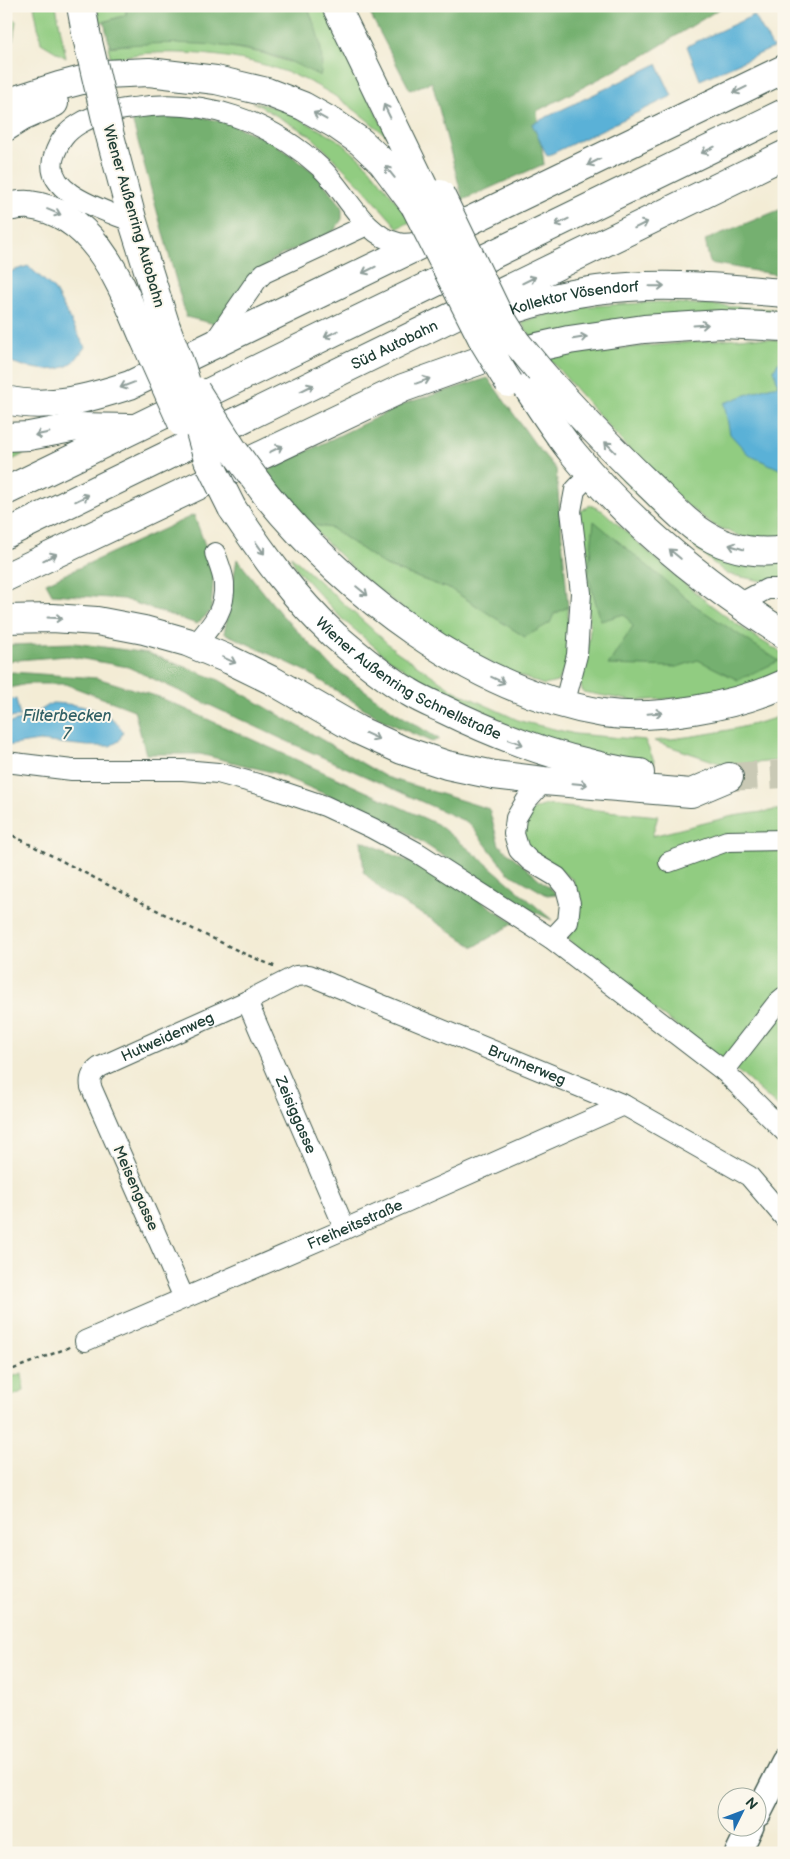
<svg xmlns="http://www.w3.org/2000/svg" width="790" height="1859" font-family="'Balsamiq Sans',sans-serif">
  <rect width="100%" height="100%" fill="#fbf7ec"/>
  <filter id="ink" filterUnits="userSpaceOnUse"><feTurbulence type="fractalNoise" baseFrequency=".02" numOctaves="2"/><feDisplacementMap in="SourceGraphic" scale="10" xChannelSelector="R" yChannelSelector="G"/><feConvolveMatrix kernelMatrix="1 2 1 2 8 2 1 2 1" color-interpolation-filters="sRGB"/></filter>
  <filter id="wash" filterUnits="userSpaceOnUse"><feTurbulence type="fractalNoise" baseFrequency=".0096" numOctaves="4" result="noise"/><feDisplacementMap in="SourceGraphic" scale="20" xChannelSelector="R" yChannelSelector="G"/><feGaussianBlur stdDeviation="1.12" result="paint"/><feColorMatrix in="noise" values="0 0 0 0 0 0 0 0 0 0 0 0 0 0 0 0 0 1.4 0 .05"/><feComposite in="paint" operator="in"/></filter>
  <g filter="url(#wash)">
    <rect width="100%" height="100%" fill="#f3ecd5"/>
    <path fill="#91cc81" stroke="#58845a" d="M34,6h22l10,52 -25,-15z
      M96,6h30v9l-26,8z
      M307,6h17l64,131c-21,-17 -41,-35 -65,-48 -51,-29 -112,-38 -170,-36 -14,0 -29,4 -42,6l-3,-12 38,-4h49l29,3 38,7 27,9 33,-8z
      M6,14l10,7 -7,46 -3,1z
      M253,102l31,8 56,31 29,26 43,54 -14,7 -35,-40 -52,-52z
      M660,302l124,8v6l-252,22 -11,-16 54,-15z
      M750,337l34,4v198l-42,-2 -29,-12 -25,-19 -50,-46 -92,-105z
      M594,445l100,93 90,19v25l-22,-1 -35,-7 -22,-18 -58,-50 -55,-59z
      M36,448l-30,15v-14z
      M590,505l13,6c57,51 114,106 181,143v18l-42,16 -46,9 -63,4 -50,-9 -4,-12 8,-26 3,-24 -11,-118z
      M308,524l23,4 55,38 66,24 73,47 29,-23 14,-7v56l-11,19 -13,3 -47,-18 -72,-41 -65,-51z
      M290,555l106,96 59,40 65,30 55,13 70,6 10,23 -57,-8 -77,-24 -76,-35 -56,-37 -47,-40 -45,-49z
      M784,715v45l-56,6 -74,-25c44,-5 87,-11 130,-26z
      M546,805l112,11 -6,20 81,-20 51,-7v303l-44,-39 -155,-115 -17,-19 12,-32 -7,-27 -19,-14 -24,-15 -7,-17 3,-14 4,-9z
      M22,1373l2,18 -18,7v-19z"/>
    <path fill="#74b06f" stroke="#4a7652" d="M126,6h181c9,21 19,48 13,70 -10,-5 -20,-10 -31,-15 -57,-21 -119,-19 -179,-15l-6,-24 22,-7z
      M366,6h358l-79,49 -108,56 7,53 -81,36 -31,-118 -22,8z
      M166,109l62,14 45,19 42,31 27,33v13l-8,12 -61,28 -54,66 -33,-8 -55,-201z
      M784,208v68l-74,-13 -5,-23z
      M488,378l47,66 21,25 12,138 -14,7 -4,9 -25,14 -73,-47 -66,-24 -55,-38 -23,-4 -42,-53 140,-68z
      M194,515l20,55 -3,41 -14,13 -74,-25 -71,-5 -6,-11z
      M594,521l100,84 85,56 -41,19 -40,-20 -21,7 -69,-2 25,-39 -9,-12 -23,7 -13,-45z
      M237,559l43,54 51,53 64,46 44,27 -7,3 -50,-22 -76,-49 -82,-38c6,-25 8,-49 13,-74z
      M74,643l74,10 71,27 167,97 103,32 10,36 58,49 -10,1 -40,-23 -38,-49 -189,-85 -152,-71 -61,-11 -61,5 1,-16z
      M12,672l85,6 62,19 278,127 44,35 71,61 -37,-17 -124,-81 -116,-49 -75,-19h-54l-12,-44 -69,-26h-38l-21,5v-15z
      M361,840l94,43 59,40 -40,24 -41,-27 -47,-26 -22,-21z"/>
    <path fill="#5ab1d7" stroke="#3c7786" d="M754,15l19,33 -73,32 -13,-34z
      M657,64l15,32 -125,60 -15,-32z
      M28,266l26,23 31,58c-4,5 -8,12 -13,16 -16,13 -49,4 -66,-3v-87z
      M778,362l6,2v107l-35,-16 -19,-21 -6,-31 41,-15 13,-3 -4,-15z
      M16,699l4,18 -14,1v-18z
      M52,703c24,1 59,5 71,29l-4,9 -9,5h-22l-49,-5 -33,5v-22l24,-7z"/>
  </g>
  <g filter="url(#ink)">
    <g fill="none" stroke-linecap="round" stroke-linejoin="round">
      <path stroke="#c9c9b5" stroke-width="28" stroke-dasharray="28 14" stroke-linecap="butt" d="M729,777l55,-3"/>
      <defs>
        <g id="minor">
          <path d="M133,222c-25,-11 -92,-28 -79,-66 5,-15 12,-24 25,-32 16,-10 36,-14 54,-16 70,-11 136,12 188,60 24,22 43,69 78,75 7,2 15,0 22,-1"/>
          <path d="M212,345l45,-65 7,-7 103,-48"/>
          <path d="M739,604l28,-15h17"/>
          <path d="M195,645c17,-20 31,-35 29,-62 -1,-10 -6,-21 -9,-30"/>
          <path d="M564,705l13,-50 4,-62 -10,-82 4,-21 16,-17"/>
          <path d="M6,762l66,8h111l35,3 47,13 60,20 47,22 46,25 134,86 172,132 60,60"/>
          <path d="M544,781l-18,20 -10,17 -2,16 5,16 11,11 27,16 9,11 4,15 -2,19 -16,17"/>
          <path d="M669,862l58,-21 57,-1"/>
          <path id="s1" d="M247,1001l98,228"/>
          <path d="M724,1071l54,-69 6,-5"/>
          <path id="s2" d="M184,1298l-93,-211c-2,-10 2,-15 9,-20l147,-66 49,-25 13,-1 315,130 125,71 35,41"/>
          <path id="s3" d="M85,1341l260,-112 279,-124"/>
        </g>
        <path id="major" d="M758,1814l26,-51
          M738,1853l13,-27"/>
        <g id="highway">
          <path d="M81,6l5,27"/>
          <path d="M336,6l94,194"/>
          <path d="M6,103l53,-17 46,-12 44,-2 67,8 51,12 36,14 32,18 26,18 21,20 33,44"/>
          <path d="M6,127l16,-10 32,-14"/>
          <path d="M109,132l24,90 33,105"/>
          <path d="M6,207c8,-1 16,-3 23,-2 67,8 92,80 115,133"/>
          <path id="s4" d="M477,323c48,-20 100,-33 151,-36 52,-4 104,2 156,6"/>
          <path d="M540,371c34,39 71,77 109,114 20,19 39,41 64,54 21,11 47,15 71,11"/>
          <path d="M521,378c17,25 33,52 52,75 59,72 134,132 211,181"/>
          <path d="M6,400c43,10 84,-2 124,-15l654,-316"/>
          <path d="M6,437l23,-1 48,-9 53,1"/>
          <path d="M6,491l778,-378"/>
          <path d="M265,493c82,101 207,198 338,220 52,8 133,-7 181,-29"/>
          <path id="s5" d="M232,508c30,45 62,90 102,127 23,20 49,42 75,57 11,7 23,12 34,17 49,24 96,43 149,55 16,4 32,8 48,9"/>
          <path id="s6" d="M6,534l778,-379"/>
          <path d="M6,577l397,-189 81,-29 85,-19 75,-11 77,-5 63,3"/>
          <path d="M6,619l46,-1 45,3 47,9 43,12 43,18 43,21 85,49 44,20 45,15 47,10 50,6 147,12 38,-16"/>
        </g>
      </defs>
      <use href="#minor" stroke="#3f574c" stroke-width="22"/>
      <use href="#major" stroke="#3f574c" stroke-width="28"/>
      <use href="#highway" stroke="#3f574c" stroke-width="30"/>
      <path stroke="#3f574c" stroke-width="2.5" stroke-dasharray="4 4" stroke-linecap="butt" d="M6,832l187,97 52,25 31,13
        M6,1372l64,-25"/>
      <use href="#minor" stroke="#fff" stroke-width="20"/>
      <use href="#major" stroke="#fff" stroke-width="25"/>
      <use href="#highway" stroke="#fff" stroke-width="28"/>
      <defs>
        <path id="highway-bridge" d="M86,33l23,99
          M440,194l56,116 20,32 24,29
          M415,206l69,136 25,41
          M166,327l16,42 26,91 24,48
          M144,338l38,85
          M196,391l36,57 33,45"/>
      </defs>
      <use href="#highway-bridge" stroke="#3f574c" stroke-width="30" stroke-linecap="butt"/>
      <use href="#highway-bridge" stroke="#fff" stroke-width="28"/>
    </g>
    <defs><path id="oneway-shaft" d="M-6 0H5M1.5-3L5.5 0L1.5 3" fill="none" stroke-width="1.6" stroke-linecap="round" stroke-linejoin="round" transform="scale(1.25)"/></defs>
    <g stroke="#8f9e9a">
      <use href="#oneway-shaft" transform="translate(740 90) rotate(154)"/>
      <use href="#oneway-shaft" transform="translate(387 111) rotate(-116)"/>
      <use href="#oneway-shaft" transform="translate(320 116) rotate(-151)"/>
      <use href="#oneway-shaft" transform="translate(708 150) rotate(154)"/>
      <use href="#oneway-shaft" transform="translate(594 162) rotate(154)"/>
      <use href="#oneway-shaft" transform="translate(390 172) rotate(-129)"/>
      <use href="#oneway-shaft" transform="translate(54 212) rotate(22)"/>
      <use href="#oneway-shaft" transform="translate(562 222) rotate(154)"/>
      <use href="#oneway-shaft" transform="translate(641 225) rotate(-26)"/>
      <use href="#oneway-shaft" transform="translate(369 270) rotate(154)"/>
      <use href="#oneway-shaft" transform="translate(529 280) rotate(-26)"/>
      <use href="#oneway-shaft" transform="translate(657 286) rotate(-1)"/>
      <use href="#oneway-shaft" transform="translate(701 325) rotate(-4)"/>
      <use href="#oneway-shaft" transform="translate(331 334) rotate(154)"/>
      <use href="#oneway-shaft" transform="translate(580 338) rotate(-9)"/>
      <use href="#oneway-shaft" transform="translate(423 381) rotate(-20)"/>
      <use href="#oneway-shaft" transform="translate(127 385) rotate(159)"/>
      <use href="#oneway-shaft" transform="translate(307 388) rotate(-26)"/>
      <use href="#oneway-shaft" transform="translate(42 434) rotate(169)"/>
      <use href="#oneway-shaft" transform="translate(610 447) rotate(-135)"/>
      <use href="#oneway-shaft" transform="translate(276 449) rotate(-26)"/>
      <use href="#oneway-shaft" transform="translate(82 498) rotate(-26)"/>
      <use href="#oneway-shaft" transform="translate(736 547) rotate(-163)"/>
      <use href="#oneway-shaft" transform="translate(260 548) rotate(54)"/>
      <use href="#oneway-shaft" transform="translate(675 554) rotate(-140)"/>
      <use href="#oneway-shaft" transform="translate(50 557) rotate(-26)"/>
      <use href="#oneway-shaft" transform="translate(362 591) rotate(39)"/>
      <use href="#oneway-shaft" transform="translate(55 618) rotate(3)"/>
      <use href="#oneway-shaft" transform="translate(229 660) rotate(24)"/>
      <use href="#oneway-shaft" transform="translate(498 680) rotate(25)"/>
      <use href="#oneway-shaft" transform="translate(655 713) rotate(-5)"/>
      <use href="#oneway-shaft" transform="translate(372 736) rotate(25)"/>
      <use href="#oneway-shaft" transform="translate(516 742) rotate(20)"/>
      <use href="#oneway-shaft" transform="translate(580 784) rotate(5)"/>
    </g>
  </g>
  <g text-anchor="middle" stroke-width="4" stroke-linejoin="round" paint-order="stroke">
    <g font-size="15" fill="#1f3d34" stroke="#fbf7ec">
      <text transform="translate(134 216) rotate(74)" y="5">Wiener Außenring Autobahn</text>
      <text dy="5" stroke="none"><textPath href="#s4" startOffset="101">Kollektor Vösendorf</textPath></text>
      <text dy="5" stroke="none"><textPath href="#s6" startOffset="432">Süd Autobahn</textPath></text>
      <text dy="5" stroke="none"><textPath href="#s5" startOffset="250">Wiener Außenring Schnellstraße</textPath></text>
      <text dy="5" stroke="none"><textPath href="#s2" startOffset="328">Hutweidenweg</textPath></text>
      <text dy="5" stroke="none"><textPath href="#s2" startOffset="719">Brunnerweg</textPath></text>
      <text dy="5" stroke="none"><textPath href="#s1" startOffset="124">Zeisiggasse</textPath></text>
      <text transform="translate(136 1188) rotate(66)" y="5">Meisengasse</text>
      <text dy="5" stroke="none"><textPath href="#s3" startOffset="294">Freiheitsstraße</textPath></text>
    </g>
    <g font-size="16" font-style="italic" fill="#316065" stroke="#fbf7ec">
      <text x="67" y="721">Filterbecken<tspan x="67" dy="18">7</tspan></text>
    </g>
  </g>
  <rect width="790" height="1859" fill="none" stroke="#fbf7ec" stroke-width="25"/>
  <g transform="translate(742 1812) rotate(48)"><circle r="24" fill="#fbf7ec" stroke="#a3ada2"/>
  <path d="M0-4L9 19L0 12L-9 19Z" fill="#1f6fb2"/>
  <text y="-8" font-size="14" font-weight="bold" text-anchor="middle" fill="#1f3d34">N</text>
  </g>
</svg>
